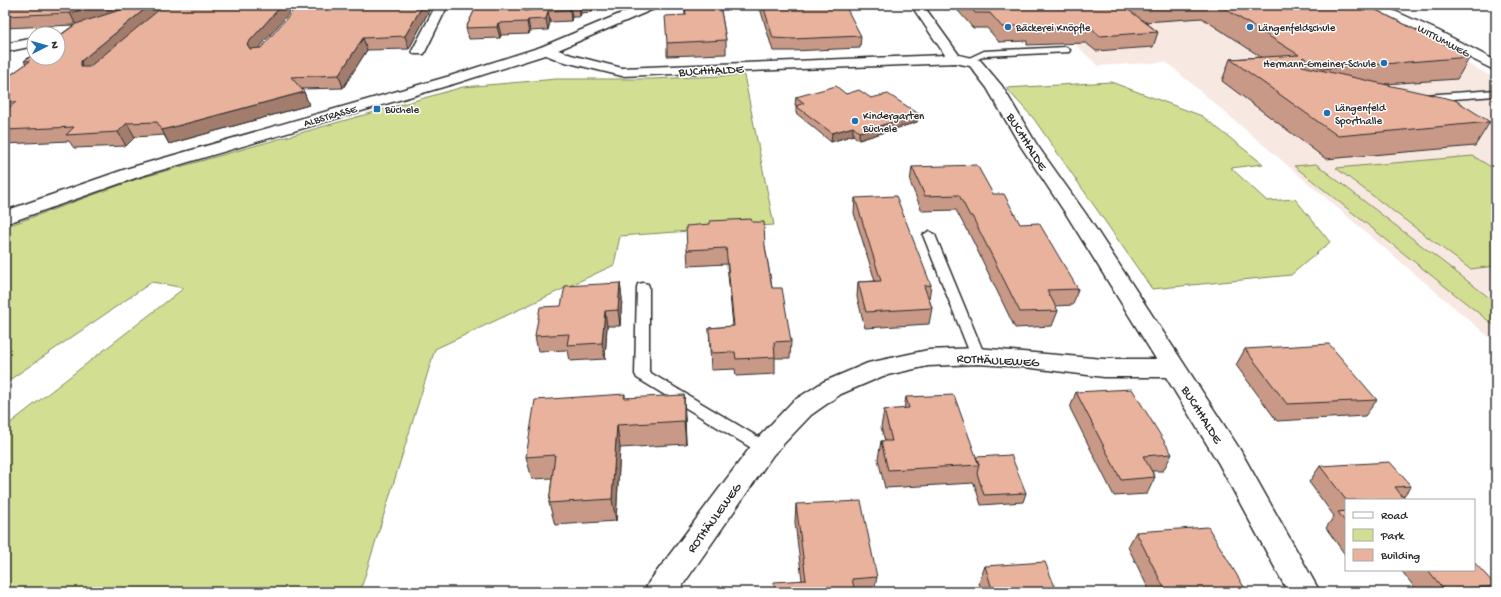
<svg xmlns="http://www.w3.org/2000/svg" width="1501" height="597" font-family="'Gochi Hand',sans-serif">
  <rect width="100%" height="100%" fill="#fff"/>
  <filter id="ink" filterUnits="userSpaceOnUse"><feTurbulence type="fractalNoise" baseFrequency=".025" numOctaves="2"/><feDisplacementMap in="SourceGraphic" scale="8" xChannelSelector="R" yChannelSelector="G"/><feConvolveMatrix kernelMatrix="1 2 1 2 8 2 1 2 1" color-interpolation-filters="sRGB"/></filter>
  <g filter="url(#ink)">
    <path fill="#f8e8e2" d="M1034,5l366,22 96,52v264l-330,-281 -68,4z"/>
    <path fill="#d2df92" stroke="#7e855e" d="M744,75l30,150 -154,11 -6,29 -179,84 -75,243h-355v-165l179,-139 -32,-6 -147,101v-156l132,-48 326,-92 94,-8h95z
      M1111,82l91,34 61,48 -32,4 36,33 28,-2 35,43 -39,33 -139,14 -118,-170 -28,-31z
      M1473,156l23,14v96l-26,3 -134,-101z
      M1316,164l180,139v24l-202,-161z"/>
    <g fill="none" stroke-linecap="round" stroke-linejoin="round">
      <defs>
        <path id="lane" d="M1066,47l4,3 -1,2 -84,4 -16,7 -4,-3 19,-9z
          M1496,90v6l-72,5 -5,-3 5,-3z
          M929,231l6,4 50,121 -2,3 -5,2 -5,-2 -2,-3 -48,-121z
          M643,283l5,1 1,3v85l121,72 2,4 -2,4 -6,2 -6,-2 -121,-74 -2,-4 2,-87 1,-3z"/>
        <path id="street" d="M436,5h12l-24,49h-10l-2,-3z
          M527,5h12l-6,15 -5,1 -7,-4z
          M911,5h12l36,50 21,5 22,26 35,59 51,72 151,231 81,144h-32l-69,-128 -53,-87h-62l-80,-10 -46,-3 -50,2 -45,10 -42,18 -30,21 -38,40 -95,137h-34l5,-10 106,-141 38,-40 30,-19 45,-19 60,-13 50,-2 126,11h52l-88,-142 -48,-72 -33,-57 -17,-22 -15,-3 -333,13 -61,-15 -20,-8 -2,-3 2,-3h10l20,8 51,13 323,-13z
          M1363,5h18l9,4 49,22 57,30v10l-83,-42 -48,-21z
          M34,38v8l-29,6v-8z"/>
        <path id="secondary" d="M641,5h17l-2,3 -105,45 -91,29 -319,94 -136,48v-13l124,-43 321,-92 91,-29z"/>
      </defs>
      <use href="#lane" stroke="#2b2b2b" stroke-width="3"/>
      <use href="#street" stroke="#2b2b2b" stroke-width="3"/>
      <use href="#secondary" stroke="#2b2b2b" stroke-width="3"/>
      <use href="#lane" fill="#fff" fill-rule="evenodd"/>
      <use href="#street" fill="#fff" fill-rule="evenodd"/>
      <use href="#secondary" fill="#fff" fill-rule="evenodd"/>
    </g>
    <path fill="#c89987" stroke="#2b2b2b" d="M5,5l158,2 95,42 3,-1 171,-43 -23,44 -42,1 -24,38 -41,1 2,3 5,13 -140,39 -5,-9 -29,2 -9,9 -52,2 -5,-7 -64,3v-65l21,-15 -2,-3 50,-36 -69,3z
      M477,5h49l-3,5 2,1 6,-1 3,-5h59l-1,7 -11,1 -1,4h-8l-1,4 -21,1 -2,8 -18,1 -1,3 -28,1 -1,3 -31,1 -3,-11z
      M684,5h36l6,35v14l-59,2v-13l18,-28z
      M759,5h73l29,31 -1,12 -68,3h-19z
      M953,5h413l104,52 -13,22 -72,5 105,38 -15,24 -149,13 -104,-78 8,-22 31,-2 -59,-39 -57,4 13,10 -5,15 -57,4 -10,-8 -59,2v-4l-28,1 -12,-14h-14z
      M846,94l25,4 48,16 -2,8 -58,18 -6,-5 -22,7 -35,-29v-8h-1l1,-8z
      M912,167l81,27 85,95 -5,16 -18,1 3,5 -6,15 -37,2 -47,-97h-1l-11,-21 -34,1 -12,-29z
      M855,198l76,87 -2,14 3,9 -3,16 -64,4 -8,-31 1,-15 17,-1 -21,-68z
      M752,222l13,24 7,42 19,53 -1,17h-15v16l-39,2 -1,-7 -24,1 -2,-42 24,-2 -6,-62 -39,2 -1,-16z
      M620,283l2,16 -2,27h-13l-2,33 -35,2 -2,-11 -30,1 -3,-15 26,-30z
      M1245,349l132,51 -12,16 -88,5 -41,-56z
      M1076,392l96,62 -9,17h-11l3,6 -8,17 -33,2 -44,-88z
      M625,394v4l60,19 1,27 -66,4 -4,73 -61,4 -6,-22 3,-25 -20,1 -6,-22z
      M906,397l70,60 50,36 -3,9 -42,3 -7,-22 -89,5 -7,-29 3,-18h4l-4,-14 3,-17 20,-1z
      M1320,466l91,20 -8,11 -57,3v56l-20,-28 8,-12 -25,-34z
      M796,504l81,73 -3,15h-99l27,-12 -7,-58z
      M1136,532l111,60h-97l-22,-45z
      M985,566l72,26h-75l-3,-9z
      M1401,570h73l22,16 -6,6h-72z"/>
    <path fill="#a27d6e" stroke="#2b2b2b" d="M98,5h44l-66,20 -6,-12z
      M150,5h12l2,5 -76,64 -7,-7v-6z
      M282,5h14l-44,51 -5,-12z
      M423,5h9l-23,44 -4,-13z
      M518,5h8l-6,12 -2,-11z
      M579,5h1l1,8 -1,4z
      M591,5h2l-1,7z
      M570,6l2,11 -1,4 -1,-11z
      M548,11l2,11 -2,8 -2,-11z
      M528,20l2,11 -1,3 -2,-12z
      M498,23l3,12 -1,3 -3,-11z
      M363,38l4,12 -24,38 -4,-13z
      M304,92l5,13 -140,39 -7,-14z
      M919,114l-2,8 -58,18v-8z
      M127,123l8,14 -9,9 -8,-14z
      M853,127v8l-22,7 1,-9z
      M620,283l2,16 -2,27 -2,-16z
      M605,311l2,15 -2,33 -3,-16z
      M684,395l1,22 1,27 -2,-23z
      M617,425l3,23 -4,73 -4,-22z"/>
    <path fill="#e8b29d" stroke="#2b2b2b" d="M5,5h93l-28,8 -65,3z
      M136,5h14l-69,56v6h8l76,-62h117l-35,39 3,5 11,-1 37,-43h125l-18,31 -42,2 -24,37 -48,2 13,15 -142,38 -5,-8 -30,1 -9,9 -52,3 8,-8 -69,3v-19l11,-9h-11v-19l3,-2h-3v-2l25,-18h-6l10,-7v4h24v-21l18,-13z
      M477,5h41v1l7,5 6,-1 3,-5h45l-1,1h-8v4l-22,1 -2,8 -18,1 -1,2 -29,1 -1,4 -31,1z
      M685,5h35l6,35 -59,3 -2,-27 21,-1z
      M763,5h69l15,4 14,27 -68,3 -20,-1z
      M968,5h154l36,27 -58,4 -10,-9 -59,3 -1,-5 -28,2 -12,-14h-15z
      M1219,5h147l104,52 -148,12 -19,-12 -1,9 153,34 35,22 -152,14 -108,-77 69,-4z
      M836,86l10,8 13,-4 12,8 17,-4 31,20 -60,18 -6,-5 -21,6 -36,-27 8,-3 -8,-6z
      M977,165l16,29h11l16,30 19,-1 39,66 -31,1 11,21 -38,1 -48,-96h-2l-11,-21 -34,1 -13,-29z
      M896,196l35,89 -7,1 8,22 -66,4 -8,-30 23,-1 -26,-83z
      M751,219l1,3h12l1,24 7,42h10l9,53 -17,1 1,15 -39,2 -1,-7 -24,1 -2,-25 25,-2 -8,-78 -39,2 -1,-24 24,-2v-3z
      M620,283l-2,27 -13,1 -3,32 -35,2 2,-11 -34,2 5,-29 21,-1 4,-20z
      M1329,344l48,56 -90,4 -42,-55z
      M1132,389l40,65 -29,2 12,21 -34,3 -45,-88z
      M625,394l-1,4 60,-3v26l-67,4 -5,74 -63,4 6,-48 -29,2 9,-57z
      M954,395l25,70 -91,5 -7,-29h11l-8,-31 25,-2 -3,-11z
      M1011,455l15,38 -42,2 -7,-22 2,-8 -3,-8z
      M1390,462l21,24 -16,1 10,13h-59l-26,-34z
      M861,501l16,76 -25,2 3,13h-80l-1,-10 32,-2 -10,-76z
      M1346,511v12l-8,-11z
      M1208,527l39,65h-81l-30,-60z
      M1045,562l12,30h-64l-8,-26z
      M1474,562l22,24 -52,4 -16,-20h46z
      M495,590l10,2h-11z"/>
  </g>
  <g fill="#1f6fb2" stroke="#fff" stroke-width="1.5">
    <circle cx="1008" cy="27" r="4"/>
    <circle cx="1250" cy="27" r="4"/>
    <circle cx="1384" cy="63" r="4"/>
    <rect x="373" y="105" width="8" height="8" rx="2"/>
    <circle cx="1327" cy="113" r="4"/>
    <circle cx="855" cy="121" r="4"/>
  </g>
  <g text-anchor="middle" stroke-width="3" stroke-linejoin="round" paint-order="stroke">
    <g font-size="11" fill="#2b2b2b" stroke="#fff" text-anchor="start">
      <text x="1016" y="31">Bäckerei Knöpfle</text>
      <text x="1258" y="31">Längenfeldschule</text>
      <text x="1376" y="67" text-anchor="end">Hermann-Gmeiner-Schule</text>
      <text x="1335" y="111">Längenfeld<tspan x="1335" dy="13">Sporthalle</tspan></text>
      <text x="385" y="113">Büchele</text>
      <text x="863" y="119">Kindergarten<tspan x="863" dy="13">Büchele</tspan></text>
    </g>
    <g font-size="11" fill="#2b2b2b" stroke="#fff">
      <text transform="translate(1444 40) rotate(28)" y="4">WITTUMWEG</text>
      <text transform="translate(330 115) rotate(-16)" y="4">ALBSTRASSE</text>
    </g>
    <g font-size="13" fill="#2b2b2b" stroke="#fff">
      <text transform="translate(711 69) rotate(-3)" y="5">BUCHHALDE</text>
      <text transform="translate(1028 141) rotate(58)" y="5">BUCHHALDE</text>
      <text transform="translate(998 359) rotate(3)" y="5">ROTHÄULEWEG</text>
      <text transform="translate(1203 414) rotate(58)" y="5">BUCHHALDE</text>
      <text transform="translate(713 517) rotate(-54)" y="5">ROTHÄULEWEG</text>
    </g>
  </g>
  <rect width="1501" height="597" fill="none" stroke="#fff" stroke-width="20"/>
  <rect x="10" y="10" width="1481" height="577" fill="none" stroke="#2b2b2b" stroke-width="1.5" filter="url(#ink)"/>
  <rect x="1345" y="499" width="130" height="72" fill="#ffffff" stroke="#aaaaaa"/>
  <rect x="1353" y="512" width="20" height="6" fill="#ffffff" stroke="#aaaaaa"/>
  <text x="1381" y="519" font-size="12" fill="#2b2b2b">Road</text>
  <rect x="1353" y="529" width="20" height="12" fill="#d2df92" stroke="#aaaaaa"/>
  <text x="1381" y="539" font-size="12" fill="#2b2b2b">Park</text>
  <rect x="1353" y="549" width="20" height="12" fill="#e8b29d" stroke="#aaaaaa"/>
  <text x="1381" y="559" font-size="12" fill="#2b2b2b">Building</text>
  <g transform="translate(46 46) rotate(84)"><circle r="19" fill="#ffffff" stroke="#aaaaaa"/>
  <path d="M0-3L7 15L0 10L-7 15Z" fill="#1f6fb2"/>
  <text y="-6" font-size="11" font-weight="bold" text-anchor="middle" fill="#2b2b2b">N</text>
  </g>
</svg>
